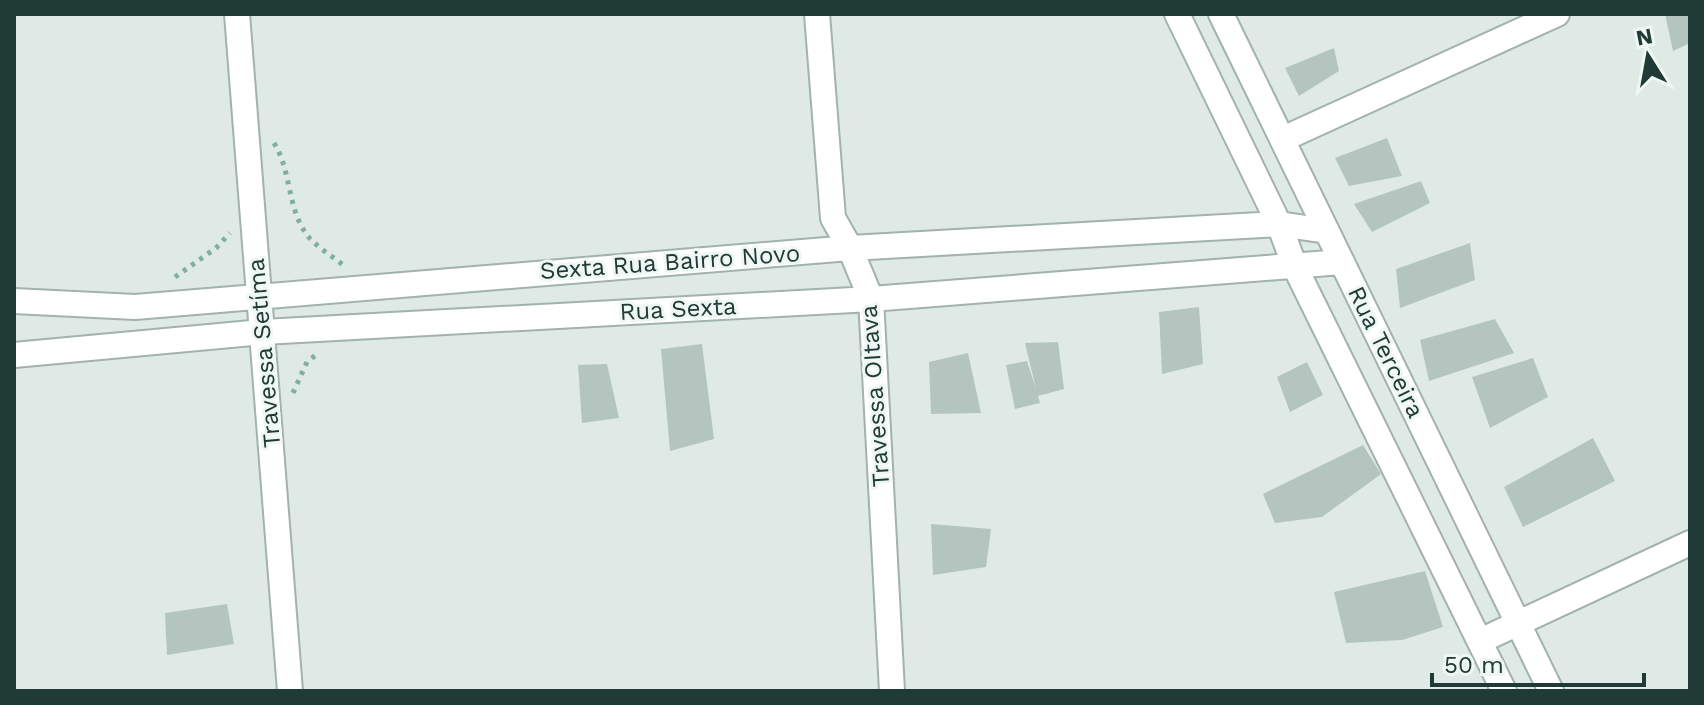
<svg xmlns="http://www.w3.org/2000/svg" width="1704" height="705" font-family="'Work Sans',sans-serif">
  <rect width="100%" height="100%" fill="#dfeae6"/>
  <path fill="#b4c5c0" d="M1665,14h25v29l-17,8z
    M1334,48l5,23 -40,25 -14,-28z
    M1387,138l15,38 -53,10 -14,-28z
    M1421,181l9,22 -58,29 -18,-28z
    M1470,243l5,37 -75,28 -4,-39z
    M1199,307l4,57 -41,10 -3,-62z
    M1495,319l19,34 -85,28 -9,-41z
    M1058,342l6,47 -26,7 2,7 -25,6 -9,-44 21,-4 9,28 -11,-46z
    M702,344l12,95 -44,12 -9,-102z
    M968,353l13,60 -50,1 -2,-52z
    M1533,358l15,39 -58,31 -18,-51z
    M1307,362l16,33 -33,17 -13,-35z
    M607,364l12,54 -37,5 -4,-58z
    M1593,438l22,43 -92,46 -19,-40z
    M1363,445l18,29 -59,43 -47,6 -12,-29z
    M931,524l60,5 -5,38 -53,8z
    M1425,571l18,56 -41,13 -56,3 -12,-51z
    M227,604l7,40 -67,11 -2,-42z"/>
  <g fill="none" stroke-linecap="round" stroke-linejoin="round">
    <defs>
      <path id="minor" d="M237,14l53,677
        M817,14l16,204 17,30 21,51 21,392
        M1177,14l102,210 16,43 209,424
        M1221,14l330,677
        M1283,139l274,-125
        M14,301l121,6 715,-59 429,-24 48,7
        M14,355l249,-23 608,-33 471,-37
        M1480,641l210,-98"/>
    </defs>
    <use href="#minor" stroke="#a2b2ae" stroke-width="28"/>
    <path stroke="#7fafa4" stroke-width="5" stroke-dasharray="4 6" stroke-linecap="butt" d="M274,143c17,27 13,62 31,89 8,13 26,23 38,33
      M175,277l41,-29 14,-15
      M293,393l14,-31 10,-8"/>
    <use href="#minor" stroke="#fff" stroke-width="24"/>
  </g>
  <g text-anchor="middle" stroke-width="6" stroke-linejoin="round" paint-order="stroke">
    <g font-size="24" fill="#203a36" stroke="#eff7f4">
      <text transform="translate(670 262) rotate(-4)" y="8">Sexta Rua Bairro Novo</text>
      <text transform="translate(678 309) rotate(-3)" y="8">Rua Sexta</text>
      <text transform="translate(1386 352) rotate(64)" y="8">Rua Terceira</text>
      <text transform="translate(264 353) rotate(-95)" y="8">Travessa Setíma</text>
      <text transform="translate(875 396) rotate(-94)" y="8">Travessa OItava</text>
    </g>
  </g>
  <rect width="1704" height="705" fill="none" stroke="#203a36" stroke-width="32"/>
  <g transform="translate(1648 56) rotate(349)" stroke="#eff7f4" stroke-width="6" paint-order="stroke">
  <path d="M0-6L14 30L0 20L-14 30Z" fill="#203a36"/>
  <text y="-12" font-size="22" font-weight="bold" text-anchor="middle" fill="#203a36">N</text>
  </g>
  <path d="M1432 673v12h212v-12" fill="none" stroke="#203a36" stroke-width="4"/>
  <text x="1444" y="673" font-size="24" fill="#203a36" stroke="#eff7f4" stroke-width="6" paint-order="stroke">50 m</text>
</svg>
